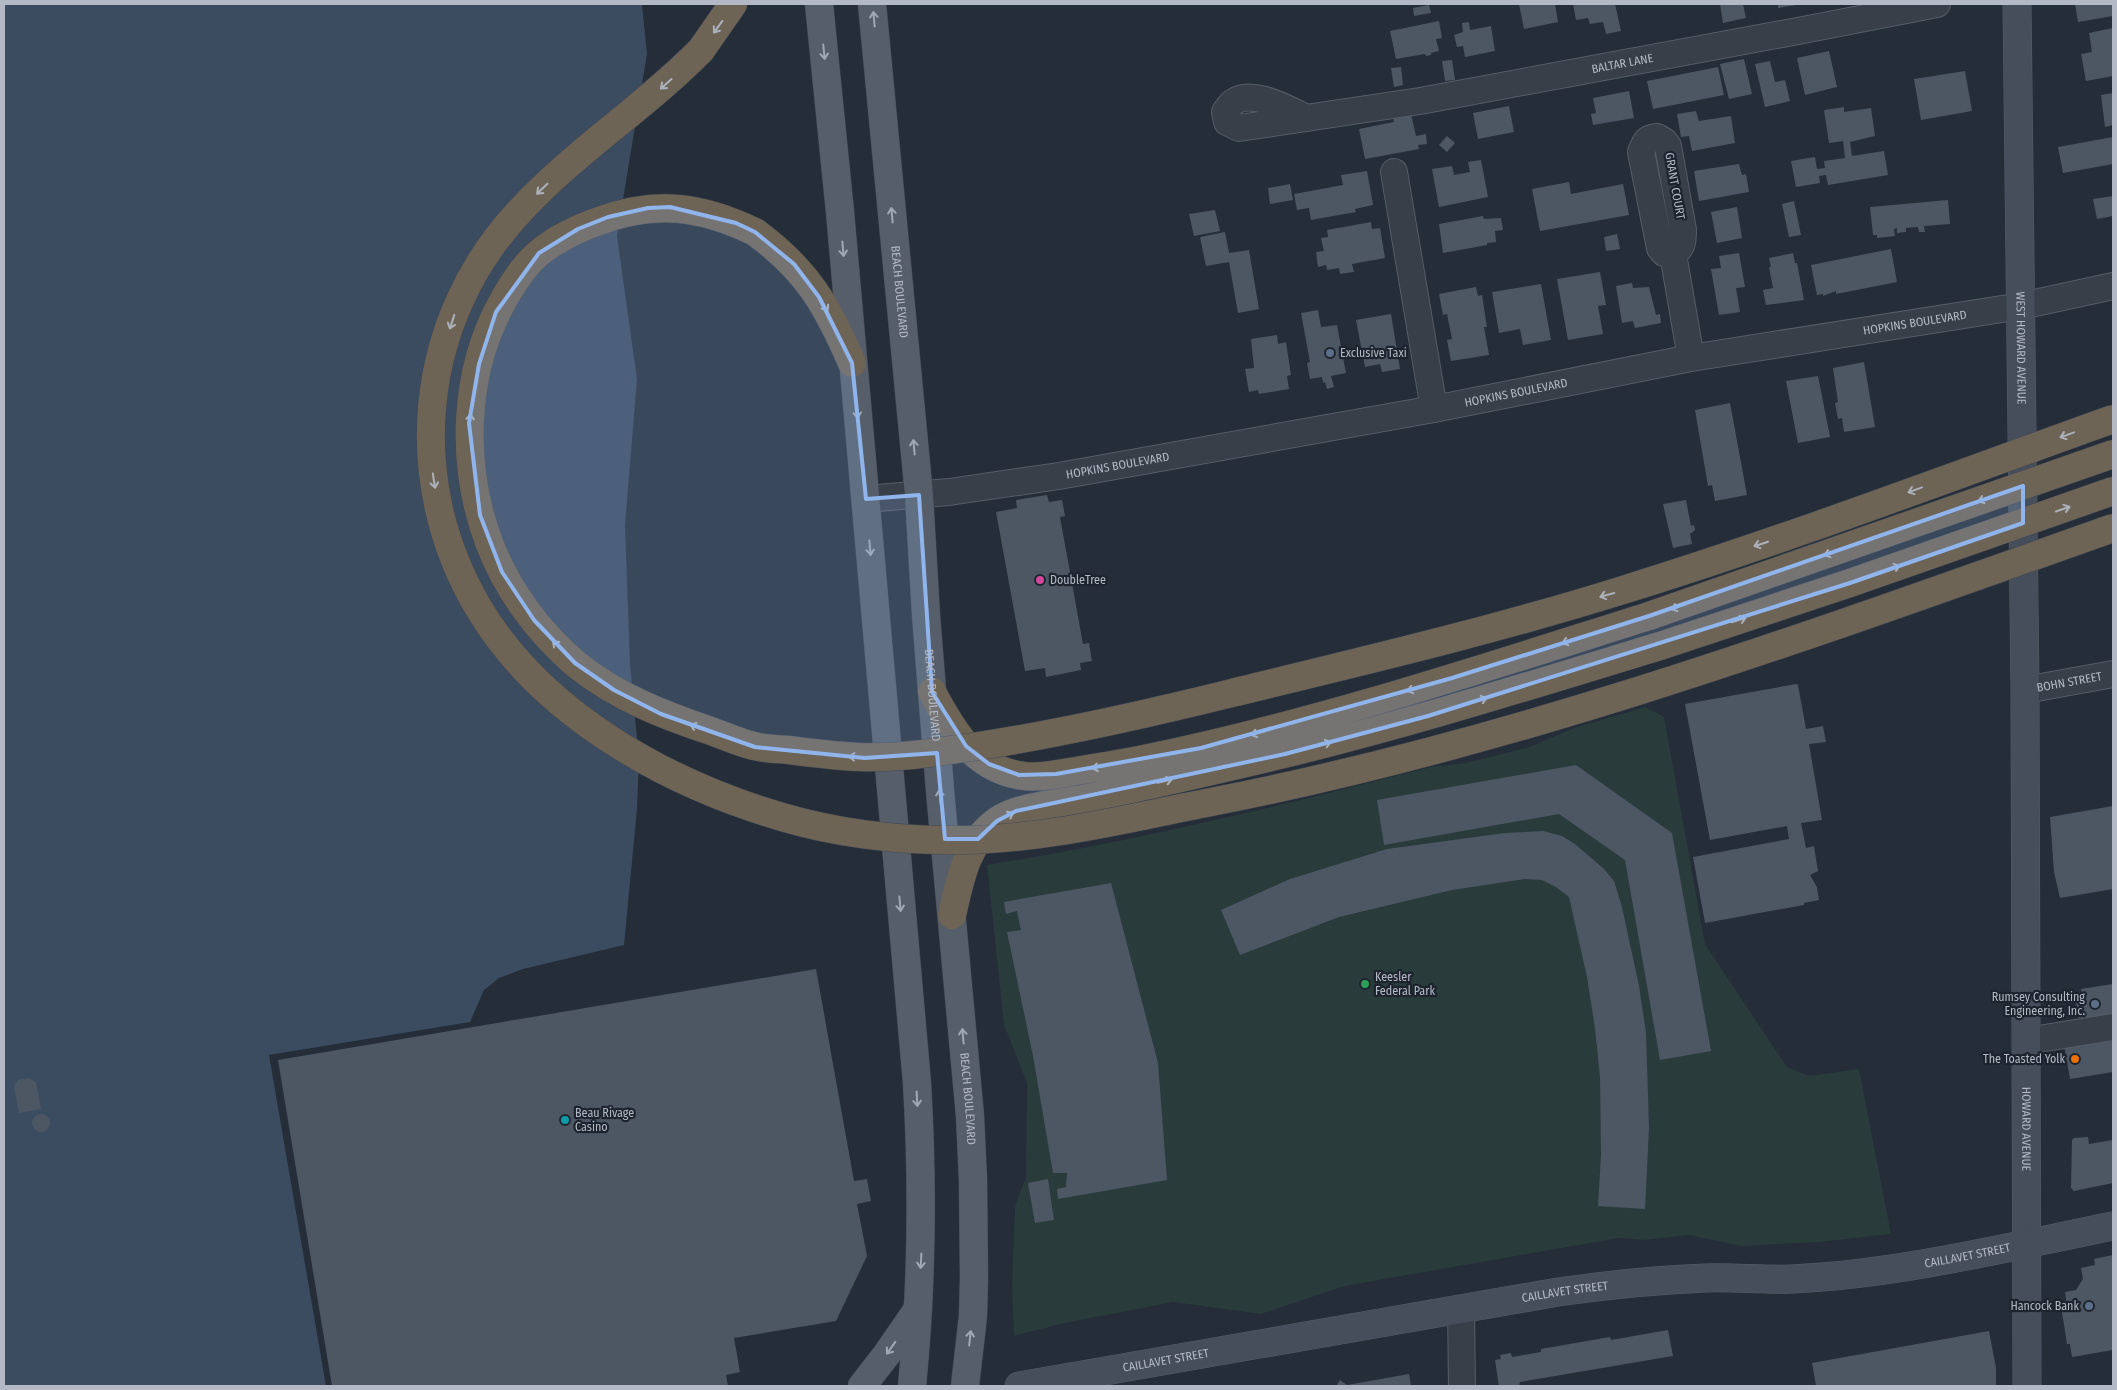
<svg xmlns="http://www.w3.org/2000/svg" width="2117" height="1390" font-family="'Fira Sans Condensed',sans-serif">
  <rect width="100%" height="100%" fill="#242d38"/>
  <path fill="#293b3b" d="M1645,707l19,10 41,227 82,123 23,9 49,-7 32,165 -72,8 -78,4 -53,-11 -42,5 -27,-2 -275,48 -83,28 -88,-12 -108,21 -51,13 -2,-49 3,-81 11,-29 1,-94 -23,-58 -17,-160c150,-24 297,-60 444,-98l35,-4 63,-16 45,-19z"/>
  <path fill="#3b4b60" d="M4,4h638l5,50 -30,182 20,143 -12,146 5,139 9,95 -2,50 -13,136 -101,24 -24,9 -15,12 -14,32 -201,33 57,331h-322z"/>
  <path fill="#4d5764" d="M1519,4h36l3,18 -34,7z
    M1573,4h42l6,27 -15,3 -3,-12 -13,2 -2,-6 -12,2z
    M1720,4h23l3,14 -23,5z
    M1778,4h18v1l-18,3z
    M2075,4h38v12l-35,6z
    M1429,5l2,8 -17,3 -1,-8z
    M1439,21l3,17 -6,1 3,12 -8,2v2l-5,1 -1,-2 -29,5 -6,-28z
    M1469,22l1,8 21,-4 4,25 -30,6 -2,-11 -6,1 -3,-12 9,-3 -1,-9z
    M2113,28v48l-27,5 -5,-27 11,-2 -3,-19z
    M1829,51l8,36 -32,8 -8,-37z
    M1744,59l8,35 -23,5 -9,-35z
    M1452,60l3,20 -10,1 -3,-20z
    M1770,61l5,21 10,-2 5,21 -25,6 -10,-43z
    M1401,67l2,18 -9,2 -3,-19z
    M1718,67l6,28 -71,14 -6,-28z
    M1965,71l7,40 -51,9 -7,-41z
    M1629,91l5,27 -41,7 -2,-11 5,-1 -3,-15z
    M2113,93v32l-8,2 -4,-32z
    M1509,106l5,26 -36,7 -5,-26z
    M1844,107v5l27,-4 4,28 -25,6 2,14 32,-5 4,24 -60,10 -2,-10 -7,1 1,7 -24,4 -5,-26 24,-4 2,12 8,-1 -1,-7 21,-3 -2,-17 -14,2 -5,-33z
    M1696,111l3,10 32,-5 4,27 -43,8 -3,-15 -8,1 -4,-23z
    M1411,114l5,22 10,-2 1,10 -9,1 1,4 -54,10 -6,-30 35,-7 -1,-5z
    M1447,136l8,7 -8,9 -8,-7z
    M2113,137v27l-50,9 -5,-26z
    M1481,160l7,37 -49,10 -7,-38 20,-3 2,9 16,-3 -2,-10z
    M1739,164l3,11 4,-1 3,18 -50,9 -5,-30z
    M1367,171l6,34 -18,4 1,3 -45,8 -2,-12 -12,2 -3,-16 49,-9 -2,-10z
    M1569,182l2,12 52,-10 6,31 -89,16 -8,-42z
    M1290,184l3,16 -23,4 -2,-16z
    M2113,196v20l-16,3 -4,-20z
    M1948,200l2,24 -26,2 1,6h-6l-1,-5 -12,1v4l-9,1v-5l-3,1 1,7 -18,2v-3h-4l-3,-28z
    M1794,201l7,34 -12,2 -7,-33z
    M1737,207l5,31 -25,5 -6,-31z
    M1215,210l5,21 -26,5 -5,-22z
    M1483,216l1,3 17,-1 2,12 -8,1 1,11 -9,1v2l-44,8 -4,-29z
    M1371,222l1,7 8,-1 5,30 -33,6 2,8 -14,2 -1,-6 -12,2 -1,-5 -8,2 -2,-15 8,-1 -3,-13 7,-1 -1,-7z
    M1225,232l4,21 20,-3 10,59 -21,4 -9,-51 -23,4 -6,-29z
    M1617,234l3,15 -14,2 -2,-14z
    M1891,249l6,33 -61,12v-3l-13,5v-2l-6,1 -6,-30z
    M1739,253l6,34 -9,1 4,24 -21,3 -8,-46 10,-1 -2,-12z
    M1793,253l2,10h2l7,37 -38,5 -3,-15 10,-2 -4,-21h2l-2,-9z
    M1600,272l6,33 -8,1 5,28 -35,6 -11,-61z
    M1632,283l1,5 16,-1 7,28 4,-1 1,9 -26,5 -2,-7 -11,2 -6,-37z
    M1541,284l10,56 -28,5 -3,-16 -21,4 -7,-41z
    M1476,287l2,9 4,-1 5,32h-3l5,28 -38,6 -4,-21 5,-1 -5,-25 -4,1 -4,-21z
    M1318,310l3,17 16,-2 9,48 -15,3 3,11 -7,2 -2,-7 -2,1 -1,-6 -12,2 -3,-16 3,-1 -9,-49z
    M1391,314l9,55 -18,3 -2,-8 -15,3 -9,-47z
    M1277,335l1,9 8,-2 5,33 -4,1 2,13 -30,5 -1,-4 -9,2 -4,-23 9,-1 -3,-29z
    M1864,362l11,65 -31,5 -2,-14 -4,1 -3,-16 3,-1 -5,-34z
    M1818,376l12,61 -32,6 -12,-62z
    M1730,403l17,92 -32,6 -3,-16 -4,1 -13,-76z
    M1047,495l2,7 13,-2 3,16 -5,1 23,127 6,-1 3,18 -12,2 1,7 -35,7 -1,-9 -20,3 -29,-159 21,-4 -1,-8z
    M1686,500l5,26 3,-1 1,5 -5,4 2,10 -19,4 -10,-44z
    M1796,684l2,1 8,44 17,-3 3,16 -17,2 13,76 -21,3 5,25 8,-2 4,25 -8,4 7,12 2,13 -15,3v2l-99,18 -12,-66 96,-18 -2,-13 -77,14 -25,-136z
    M1576,765l96,68 39,218 -51,9 -35,-200 -66,-46 -175,31 -7,-45z
    M2113,806v83l-53,9 -6,-26 -4,-55z
    M1543,831l19,5 13,8 29,25 10,12 8,26 17,79 7,47 3,95 -4,81 -47,-3 3,-51 -1,-78 -5,-49 -8,-51 -18,-80 -13,-10 -14,-7 -17,-1 -73,11 -113,27 -99,38 -19,-45 69,-31 97,-30 118,-16z
    M1111,883l47,180 9,117 -109,19 -1,-10 9,-2 1,-14h-14l-20,-117 -26,-124 14,-2 -4,-19 -11,3 -2,-12z
    M816,969l38,212 13,-2 4,22 -14,3 10,52 -31,65 -102,17 6,34 -14,3 2,11h-396l-54,-326z
    M2113,984v30l-27,5v-2l-7,1 -5,-25 8,-1 -1,-3z
    M2113,1030v42l-43,7 -7,-40z
    M29,1078l7,4 5,27 -22,4 -5,-27 4,-6z
    M32 1123a9 9 0 1 1 18 0a9 9 0 1 1-18 0Z
    M2088,1137l1,7 24,-4v43l-39,8 -3,-3 1,-48 2,-2z
    M1048,1179l6,41 -19,3 -7,-40z
    M2113,1255v95l-41,7 -2,-13h-3l-6,-38 6,-1 -2,-13 11,-2 7,-11 -2,-11 14,-3 -1,-6z
    M1668,1330l5,26 -153,26 -1,4h-20l-4,-26 6,-1 -1,-4 11,-2 1,4 29,-5v-3l69,-12 1,3z
    M1989,1331l7,37v18h-180l-4,-23z
    M1409,1374l2,12h-75l4,-6 7,5z"/>
  <g fill="none" stroke-linecap="round" stroke-linejoin="round">
    <defs>
      <g id="minor">
        <path id="s1" d="M1307,118c-18,-8 -56,-31 -75,-15 -2,2 -5,6 -7,9l2,10 12,6 181,-27 378,-70 139,-27"/>
        <path d="M1657,137l7,4 4,5 15,84c0,12 0,19 -13,25l-6,-2 -4,-5 -19,-96c4,-10 5,-14 16,-15z"/>
        <path d="M1394,172l40,237"/>
        <path d="M1673,254l18,104"/>
        <path id="s2" d="M866,499l83,-7 110,-16 375,-67 257,-51 330,-52 92,-20"/>
        <path id="s3" d="M2025,690l88,-16"/>
        <path d="M2027,1041l86,-14"/>
        <path d="M1461,1309l1,77"/>
      </g>
      <g id="secondary">
        <path id="s4" d="M2017,4l8,686 2,696"/>
        <path id="s5" d="M1019,1386l539,-94c49,-7 97,-12 147,-14 29,-1 58,2 87,1 108,-5 216,-32 321,-53"/>
      </g>
      <g id="primary">
        <path d="M819,4l21,208 77,871c6,101 5,202 -5,303"/>
        <path id="s6" d="M872,4l47,491 7,120 14,176 30,325 3,64 1,97 -1,39 -8,70"/>
        <path d="M862,1386l25,-32 31,-45"/>
      </g>
      <path id="motorway" d="M701,50l32,-46
        M755,232c52,38 72,73 97,131
        M932,692c19,36 41,75 86,83 19,4 40,-1 58,-4 25,-4 49,-8 73,-13 170,-35 335,-90 500,-142
        M952,915c8,-35 14,-72 45,-94 22,-16 69,-18 96,-24 64,-13 128,-28 191,-43 127,-31 251,-70 376,-108"/>
    </defs>
    <use href="#minor" stroke="#565d67" stroke-width="28"/>
    <use href="#secondary" stroke="#565d67" stroke-width="29"/>
    <use href="#primary" stroke="#414852" stroke-width="29"/>
    <use href="#motorway" stroke="#434a54" stroke-width="29"/>
    <use href="#minor" stroke="#383f49" stroke-width="26"/>
    <use href="#secondary" stroke="#464e5b" stroke-width="28"/>
    <use href="#primary" stroke="#565e69" stroke-width="28"/>
    <use href="#motorway" stroke="#6e6456" stroke-width="28"/>
    <defs>
      <path id="motorway-bridge" d="M701,50c-57,58 -127,102 -182,162 -101,108 -116,268 -41,395 63,107 188,176 304,210 58,17 121,24 181,23 86,-1 170,-23 253,-39 307,-60 603,-169 897,-273
        M755,232c-54,-26 -99,-32 -156,-11 -20,7 -43,18 -60,32 -15,12 -26,30 -35,46 -42,73 -44,168 -14,246 18,46 49,88 87,120 40,32 86,50 134,66 14,5 29,12 43,15 11,3 23,3 35,4 23,3 46,6 69,7 38,2 77,-5 114,-10 88,-13 175,-33 260,-54 131,-32 263,-63 391,-103 165,-51 328,-113 490,-171
        M1649,616l464,-162
        M1660,646l190,-63 263,-92"/>
    </defs>
    <use href="#motorway-bridge" stroke="#434a54" stroke-width="29" stroke-linecap="butt"/>
    <use href="#motorway-bridge" stroke="#6e6456" stroke-width="28"/>
  </g>
  <defs><path id="oneway-shaft" d="M-6 0H5M1.5-3L5.5 0L1.5 3" fill="none" stroke-width="1.6" stroke-linecap="round" stroke-linejoin="round" transform="scale(1.25)"/></defs>
  <g stroke="#a0a8b3">
    <use href="#oneway-shaft" transform="translate(874 19) rotate(-95)"/>
    <use href="#oneway-shaft" transform="translate(824 52) rotate(84)"/>
    <use href="#oneway-shaft" transform="translate(892 215) rotate(-95)"/>
    <use href="#oneway-shaft" transform="translate(843 249) rotate(85)"/>
    <use href="#oneway-shaft" transform="translate(857 411) rotate(84)"/>
    <use href="#oneway-shaft" transform="translate(914 447) rotate(-95)"/>
    <use href="#oneway-shaft" transform="translate(870 548) rotate(85)"/>
    <use href="#oneway-shaft" transform="translate(940 797) rotate(-96)"/>
    <use href="#oneway-shaft" transform="translate(900 904) rotate(85)"/>
    <use href="#oneway-shaft" transform="translate(963 1036) rotate(-95)"/>
    <use href="#oneway-shaft" transform="translate(917 1099) rotate(87)"/>
    <use href="#oneway-shaft" transform="translate(921 1261) rotate(93)"/>
    <use href="#oneway-shaft" transform="translate(970 1338) rotate(-84)"/>
    <use href="#oneway-shaft" transform="translate(891 1348) rotate(125)"/>
  </g>
  <g stroke="#acb1ba">
    <use href="#oneway-shaft" transform="translate(718 27) rotate(126)"/>
    <use href="#oneway-shaft" transform="translate(666 84) rotate(138)"/>
    <use href="#oneway-shaft" transform="translate(542 189) rotate(136)"/>
    <use href="#oneway-shaft" transform="translate(824 305) rotate(59)"/>
    <use href="#oneway-shaft" transform="translate(452 322) rotate(108)"/>
    <use href="#oneway-shaft" transform="translate(470 421) rotate(-86)"/>
    <use href="#oneway-shaft" transform="translate(2067 435) rotate(160)"/>
    <use href="#oneway-shaft" transform="translate(434 481) rotate(81)"/>
    <use href="#oneway-shaft" transform="translate(1915 490) rotate(160)"/>
    <use href="#oneway-shaft" transform="translate(1985 499) rotate(161)"/>
    <use href="#oneway-shaft" transform="translate(2063 509) rotate(-19)"/>
    <use href="#oneway-shaft" transform="translate(1761 544) rotate(162)"/>
    <use href="#oneway-shaft" transform="translate(1831 553) rotate(161)"/>
    <use href="#oneway-shaft" transform="translate(1893 568) rotate(-19)"/>
    <use href="#oneway-shaft" transform="translate(1607 595) rotate(165)"/>
    <use href="#oneway-shaft" transform="translate(1678 607) rotate(161)"/>
    <use href="#oneway-shaft" transform="translate(1739 620) rotate(-18)"/>
    <use href="#oneway-shaft" transform="translate(1569 641) rotate(163)"/>
    <use href="#oneway-shaft" transform="translate(558 646) rotate(-136)"/>
    <use href="#oneway-shaft" transform="translate(1414 689) rotate(164)"/>
    <use href="#oneway-shaft" transform="translate(1480 700) rotate(-17)"/>
    <use href="#oneway-shaft" transform="translate(697 727) rotate(-161)"/>
    <use href="#oneway-shaft" transform="translate(1258 733) rotate(165)"/>
    <use href="#oneway-shaft" transform="translate(1324 744) rotate(-15)"/>
    <use href="#oneway-shaft" transform="translate(856 757) rotate(-176)"/>
    <use href="#oneway-shaft" transform="translate(1099 767) rotate(171)"/>
    <use href="#oneway-shaft" transform="translate(1165 781) rotate(-13)"/>
    <use href="#oneway-shaft" transform="translate(1007 816) rotate(-27)"/>
  </g>
  <path fill="#90b5ed" fill-opacity="0.2" stroke="#90b5ed" stroke-width="4" stroke-linejoin="round" d="M670,207l66,16 19,9 39,32 25,33 33,66 14,136 53,-4 13,197 34,54 23,18 30,11 37,-1 145,-26 251,-70 197,-62 374,-130v37l-173,60 -422,133 -143,38 -269,57 -19,10 -19,18h-33l-8,-86 -72,5 -110,-11 -94,-33 -47,-24 -39,-27 -41,-43 -32,-48 -22,-57 -11,-92 10,-59 17,-52 43,-59 39,-24 30,-12 40,-9z"/>
  <g fill="#5c6f8a" stroke="#1d242e" stroke-width="2">
    <circle cx="1330" cy="353" r="5"/>
    <circle cx="2095" cy="1004" r="5"/>
    <circle cx="2089" cy="1306" r="5"/>
  </g>
  <circle fill="#d1479c" stroke="#1d242e" stroke-width="2" cx="1040" cy="580" r="5"/>
  <circle fill="#2e9e5b" stroke="#1d242e" stroke-width="2" cx="1365" cy="984" r="5"/>
  <circle fill="#e8710a" stroke="#1d242e" stroke-width="2" cx="2075" cy="1059" r="5"/>
  <circle fill="#0f9aa8" stroke="#1d242e" stroke-width="2" cx="565" cy="1120" r="5"/>
  <g text-anchor="middle" stroke-width="4.5" stroke-linejoin="round" paint-order="stroke">
    <g font-size="12" fill="#b3bac5" stroke="#1d242e">
      <text dy="4" stroke="none"><textPath href="#s1" startOffset="504">BALTAR LANE</textPath></text>
      <text transform="translate(1675 186) rotate(80)" y="4">GRANT COURT</text>
      <text dy="4" stroke="none"><textPath href="#s6" startOffset="289">BEACH BOULEVARD</textPath></text>
      <text dy="4" stroke="none"><textPath href="#s2" startOffset="1064">HOPKINS BOULEVARD</textPath></text>
      <text dy="4" stroke="none"><textPath href="#s4" startOffset="344">WEST HOWARD AVENUE</textPath></text>
      <text dy="4" stroke="none"><textPath href="#s2" startOffset="659">HOPKINS BOULEVARD</textPath></text>
      <text dy="4" stroke="none"><textPath href="#s2" startOffset="254">HOPKINS BOULEVARD</textPath></text>
      <text dy="4" stroke="none"><textPath href="#s3" startOffset="45">BOHN STREET</textPath></text>
      <text dy="4" stroke="none"><textPath href="#s6" startOffset="694">BEACH BOULEVARD</textPath></text>
      <text dy="4" stroke="none"><textPath href="#s6" startOffset="1099">BEACH BOULEVARD</textPath></text>
      <text dy="4" stroke="none"><textPath href="#s4" startOffset="1125">HOWARD AVENUE</textPath></text>
      <text dy="4" stroke="none"><textPath href="#s5" startOffset="959">CAILLAVET STREET</textPath></text>
      <text dy="4" stroke="none"><textPath href="#s5" startOffset="554">CAILLAVET STREET</textPath></text>
      <text dy="4" stroke="none"><textPath href="#s5" startOffset="149">CAILLAVET STREET</textPath></text>
    </g>
    <g font-size="12" fill="#b3bac5" stroke="#1d242e" text-anchor="start">
      <text x="1340" y="357">Exclusive Taxi</text>
      <text x="1050" y="584">DoubleTree</text>
      <text x="1375" y="981">Keesler<tspan x="1375" dy="14">Federal Park</tspan></text>
      <text x="2085" y="1001" text-anchor="end">Rumsey Consulting<tspan x="2085" dy="14">Engineering, Inc.</tspan></text>
      <text x="2065" y="1063" text-anchor="end">The Toasted Yolk</text>
      <text x="575" y="1117">Beau Rivage<tspan x="575" dy="14">Casino</tspan></text>
      <text x="2079" y="1310" text-anchor="end">Hancock Bank</text>
    </g>
  </g>
  <rect width="2117" height="1390" fill="none" stroke="#b3bac5" stroke-width="10"/>
</svg>
